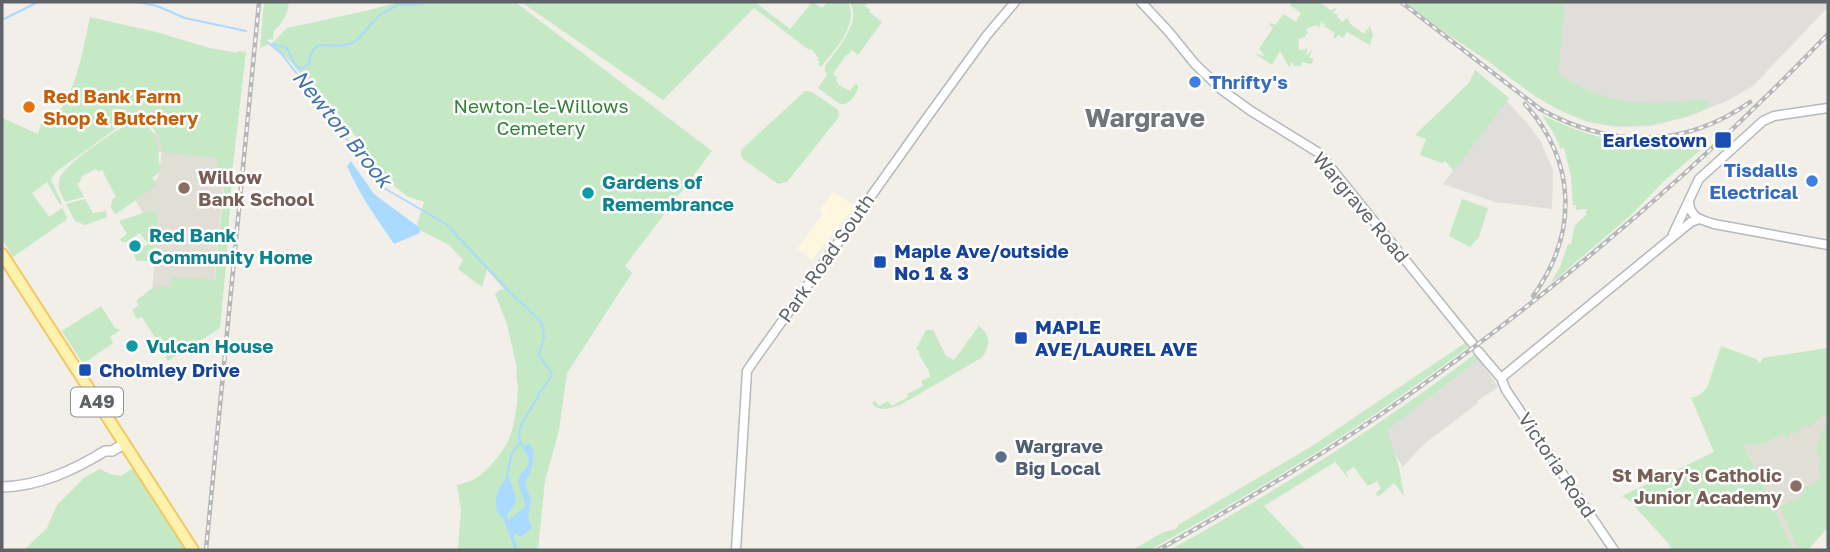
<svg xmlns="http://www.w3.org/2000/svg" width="1830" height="552" font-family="'Golos Text',sans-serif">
  <rect width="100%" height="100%" fill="#f1efe8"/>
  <path fill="#fef7e0" d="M833,192l22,14 -43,54 -15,-11 26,-35 -4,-3z"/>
  <path fill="#e0deda" d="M1560,2h268v5l-75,79 -24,14 -42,17 -36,9 -34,1 -30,-5 -34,-15z
    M1506,100l21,23 13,17 13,30 -1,39 -57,-7 -52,-18z
    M1479,359l19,28 -21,14 1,2 -55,42 -20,22 -10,-16 -7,-21z"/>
  <path fill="#e1ded6" d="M164,47l61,115 -15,169 -59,-24 7,-92 -6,-5 -9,3 -9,-15 24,-20 4,-26h-9z
    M1828,412v115l-20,23h-14l-51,-106 17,-2z"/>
  <path fill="#c5e8c5" d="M264,2h25c-2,13 -5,19 -15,29l-1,9 -5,-1 -1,6 -7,3z
    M398,2h117l197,149 -87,115 7,7 -65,100 -8,57 -14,51 -7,69h-78l-2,-2 3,-39 -4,-24c7,-2 15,-4 21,-8 10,-7 27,-27 31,-38 6,-15 8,-34 9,-49 0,-8 -3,-14 -1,-22l-10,-44 -12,-30 6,-5 4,1 -18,-20 -5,17 -24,-18 5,-9 -14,-15 -33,-17 8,-26 -17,-6 -27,-21 -20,-33 -23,-29 -19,-16 -26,-34 -21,-19 16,-16 83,-18z
    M521,2h234l35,27 22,-27 10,6 6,-6h18l3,2c8,24 -14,45 -28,63l-3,-3 2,-2 -3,-2 2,-2 -8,-9 -2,1 -55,-42 -91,92z
    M849,2h19l-3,4 5,4 -1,2 13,10 -24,33 -6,-5 -4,5h-2l-13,19 5,4 -2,2c2,6 8,7 14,11l5,-7 3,1v4c-4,7 -8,17 -18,15l-22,-16 9,-13 -2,-4v-5c11,-15 39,-47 24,-64z
    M1293,2h26l13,9 2,-3 2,1 -3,4 5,2 -1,2 6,5 3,-4 4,3 -1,2 15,11 6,-8 3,9 -3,10 -23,-13 -4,6 -5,-3 -3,4 -2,-2 2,-4 -9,-6 -2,1 1,-4 -2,-1 -2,4 1,-5 -1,-1 -2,7 -3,-3 -10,4 2,5 -3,1v2l-7,2 1,11 9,-1 -2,5 1,1 6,-6 -4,8 5,3 -3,4 -9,-2 -1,4h-7l-2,-4 -2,1 1,3 -2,1 -9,-16 -8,14 -18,-12 9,3 1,-1 -5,-6 14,-21 -4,-3 2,-2 4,2 9,-11 12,8 5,-9 -11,-8z
    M1405,2h160l-7,72c52,33 89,32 147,25l4,9c-52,21 -104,27 -155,-1 -23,-12 -45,-30 -66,-46 -28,-19 -58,-37 -83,-59z
    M90,17l66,15 54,16 27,5 1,-2 8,1 -14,121 -5,81 -7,74 -52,33 -7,-14 -19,-30 -5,2 -5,-9 7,-5 -3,-4c17,-12 12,-15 35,-14l1,-10 43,3 10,-106 -8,-1v-15l-55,-6 -3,-16 -18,-22 -9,3 -76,55 -5,8 11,23 -2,2 -13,-23 -15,11 17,24 13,-9 5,9 -1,3 -53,37 -11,-18v-121l36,16 3,-10c6,-3 11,-5 15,-9 20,-21 28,-70 34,-98z
    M1475,70l34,28 -55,73 -9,-10 -3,2 -22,-8 6,-16 -11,-4 54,-52z
    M805,91l7,1 15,10 11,8 1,7 -52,65 -9,2 -35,-25 -2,-4v-5z
    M1542,115c57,27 90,33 152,20l10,12 -40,34 -34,35 -80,68 10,-17 8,-23h3l4,-19 11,-10 1,-6 -11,1v-5h-3l-2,-29 -7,-28 -3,1 -7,-15z
    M139,116l18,21 -1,2 3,17h-1l3,15 -9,7 4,6 -3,4 -37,26 -2,-1 -3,-6 1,-7 4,-3 -14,-27 -3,2 -3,-3 -14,7 -2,6 -3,2 7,13 -19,5c-3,-7 -8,-14 -6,-21 3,-18 63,-53 80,-65z
    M85,199l8,14 13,-2 1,6 -22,8 -10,-4 -9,-17z
    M1462,199l26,9 -9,29 -9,10 -21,-11z
    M152,210l6,5 -4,46h-17l-4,-7 15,-10 -8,-11 -14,9h-4l-2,-3 7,-5 -8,-13z
    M101,306l14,22 5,2 -10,7 3,6 -30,21 -21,-33z
    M979,326c12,9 12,21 2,32l-81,47c-9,3 -21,8 -28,-2l3,-2 4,5 9,-5 4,5 16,-9 -1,-3 16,-8 -2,-5 9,-4 -1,-6 -10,-16 1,-3 -4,-3 10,-19h7l13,26 8,4z
    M1465,343l3,4c-52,39 -106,77 -162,112 -51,32 -103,61 -156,91h-18l32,-18 12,-3 2,-4 134,-79z
    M1721,346l35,13 4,4 3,-5 64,-10 1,4v62l-7,3 -12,10 -4,-2 -10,9 -3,-2 -5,4 1,4 -4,-7 -20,10 -21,1 51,106h-122l-4,-7 -38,-42 -8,-5 92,-44 -23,-54 7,-2 9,-8z
    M1475,354l4,5 -92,71 12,37 5,29 -10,-13 -16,14 -2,-4 5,-5 -4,-7 -7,4h-3l-13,-18 -8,5 3,7 -14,-17 -71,44 42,44h-136c106,-59 209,-123 305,-196z
    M1828,420v107l-20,23h-9l-19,-43 24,-12 -3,-7 12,-4 8,-7 -3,-6 2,-3 -2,-5 3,-1 -5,-13 10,-28z
    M133,468l52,82h-161l23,-22 10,-23 28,-28 15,-8 10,5 11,2z"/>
  <path fill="#aadaff" d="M351,161l23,33 46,34v5l-26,11c-17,-25 -35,-50 -47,-78z
    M530,443c7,16 2,25 -5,40l6,18 -3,16 4,11 -11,9 -7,-4v4l4,13h-3l-12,-32c-14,-9 -6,-33 6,-42 4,21 14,20 -3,40l3,4 16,-13c0,-8 -5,-15 -6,-23 -3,-17 21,-14 3,-36z"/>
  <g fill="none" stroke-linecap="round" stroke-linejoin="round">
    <path stroke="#aadaff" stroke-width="2" d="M138,2l19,4 28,12 61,13
      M385,12l15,-8 9,1 24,-3
      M2,20l36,-18
      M267,42l14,11 103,135 62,36 64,68 32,31 2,14 -5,18 13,19c-3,8 -8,12 -12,18 -2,3 -3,7 -5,10 -8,14 -24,31 -11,45
      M273,44l14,4c4,7 5,18 15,21l7,-5c3,-32 23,-12 43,-21 14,-7 18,-23 32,-31
      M507,478c2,-13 3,-26 13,-35"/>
    <defs>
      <path id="tertiary" d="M1141,2l28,30 26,32 27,26 29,21 68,42 154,191
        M1689,201c0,16 12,19 25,23l114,21
        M1673,234l26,-55 64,-58 11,-5 54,-8
        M1478,351l23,27 5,12 108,160
        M1501,378l190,-156 8,-3
        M736,550l11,-179 6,-9 173,-243 61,-84 28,-33"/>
      <path id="secondary" d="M2,487c38,-1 72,-17 103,-36h7l12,-7"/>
      <path id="primary" d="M2,254l191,296"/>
    </defs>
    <use href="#tertiary" stroke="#b5b8bc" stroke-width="11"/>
    <use href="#secondary" stroke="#b6babf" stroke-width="12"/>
    <use href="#primary" stroke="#f2c960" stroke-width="14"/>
    <use href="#tertiary" stroke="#fff" stroke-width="8"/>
    <use href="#secondary" stroke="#fff" stroke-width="9"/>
    <use href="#primary" stroke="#fff2af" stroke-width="10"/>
    <defs>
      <path id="rail" d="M1401,2l139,107c70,39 144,40 210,-7
        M1525,104c52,58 53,130 8,192
        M206,550l53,-548
        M1158,550c75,-42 150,-86 222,-135 161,-112 312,-239 448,-381"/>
    </defs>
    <use href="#rail" stroke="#b6b7b8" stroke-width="4.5"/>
    <use href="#rail" stroke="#fff" stroke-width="2" stroke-dasharray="5" stroke-linecap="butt"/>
  </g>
  <g fill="#3f7fe0" stroke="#fff" stroke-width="2.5">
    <circle cx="1195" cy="82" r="7"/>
    <circle cx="1812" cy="181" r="7"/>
  </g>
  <circle fill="#e8710a" stroke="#fff" stroke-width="2.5" cx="29" cy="107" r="7"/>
  <g fill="#1a4fb4" stroke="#fff" stroke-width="2.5">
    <rect x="1714" y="131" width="18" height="18" rx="3.5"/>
    <rect x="873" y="255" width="14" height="14" rx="3.5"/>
    <rect x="1014" y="331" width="14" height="14" rx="3.5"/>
    <rect x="78" y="363" width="14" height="14" rx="3.5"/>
  </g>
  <g fill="#8d6e63" stroke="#fff" stroke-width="2.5">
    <circle cx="184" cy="188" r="7"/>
    <circle cx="1796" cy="486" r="7"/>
  </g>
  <g fill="#0f9aa8" stroke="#fff" stroke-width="2.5">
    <circle cx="588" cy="193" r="7"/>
    <circle cx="135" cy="246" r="7"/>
    <circle cx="132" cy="346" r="7"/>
  </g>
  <circle fill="#5c6f8a" stroke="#fff" stroke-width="2.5" cx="1001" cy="457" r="7"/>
  <g text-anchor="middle" stroke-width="5" stroke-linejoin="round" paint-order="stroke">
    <rect fill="#fff" stroke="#8f9295" stroke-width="2" x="71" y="387.5" width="52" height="29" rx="5"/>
    <g font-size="18" font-weight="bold" fill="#5f6368">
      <text x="97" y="408">A49</text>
    </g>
    <g font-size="19" font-weight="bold" fill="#366cbe" stroke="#fff" text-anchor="start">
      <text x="1209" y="89">Thrifty's</text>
      <text x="1798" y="177" text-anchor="end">Tisdalls<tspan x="1798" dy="22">Electrical</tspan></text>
    </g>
    <g font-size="19" font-weight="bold" fill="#c56008" stroke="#fff" text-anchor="start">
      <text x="43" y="103">Red Bank Farm<tspan x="43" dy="22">Shop &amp; Butchery</tspan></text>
    </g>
    <g font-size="19" fill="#348238" stroke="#fff">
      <text x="541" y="113">Newton-le-Willows<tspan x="541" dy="22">Cemetery</tspan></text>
    </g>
    <g font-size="19" font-weight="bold" fill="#164399" stroke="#fff" text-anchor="start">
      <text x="1707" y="147" text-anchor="end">Earlestown</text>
      <text x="894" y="258">Maple Ave/outside<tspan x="894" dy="22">No 1 &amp; 3</tspan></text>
      <text x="1035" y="334">MAPLE<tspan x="1035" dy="22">AVE/LAUREL AVE</tspan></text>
      <text x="99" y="377">Cholmley Drive</text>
    </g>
    <g font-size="19" font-weight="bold" fill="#785e54" stroke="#fff" text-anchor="start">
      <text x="198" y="184">Willow<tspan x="198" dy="22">Bank School</tspan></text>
      <text x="1782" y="482" text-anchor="end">St Mary's Catholic<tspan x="1782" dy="22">Junior Academy</tspan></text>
    </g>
    <g font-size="19" font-weight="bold" fill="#0d838f" stroke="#fff" text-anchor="start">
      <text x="602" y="189">Gardens of<tspan x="602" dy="22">Remembrance</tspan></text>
      <text x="149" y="242">Red Bank<tspan x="149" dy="22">Community Home</tspan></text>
      <text x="146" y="353">Vulcan House</text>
    </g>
    <g font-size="19" fill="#5f6368" stroke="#fff">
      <text transform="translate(1361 207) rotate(50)" y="7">Wargrave Road</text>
      <text transform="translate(826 258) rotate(-55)" y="7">Park Road South</text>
      <text transform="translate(1557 465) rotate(56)" y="7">Victoria Road</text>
    </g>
    <g font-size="19" font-weight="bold" fill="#4e5e75" stroke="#fff" text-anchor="start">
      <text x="1015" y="453">Wargrave<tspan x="1015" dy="22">Big Local</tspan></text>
    </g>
    <g font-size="21" font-style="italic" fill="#4174aa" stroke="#fff">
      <text transform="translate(342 129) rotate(51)" y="7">Newton Brook</text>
    </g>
    <g font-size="26" font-weight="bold" fill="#70757a" stroke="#fff">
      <text x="1145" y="127">Wargrave</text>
    </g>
  </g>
  <rect width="1830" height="552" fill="none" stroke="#5f6368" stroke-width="7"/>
</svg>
